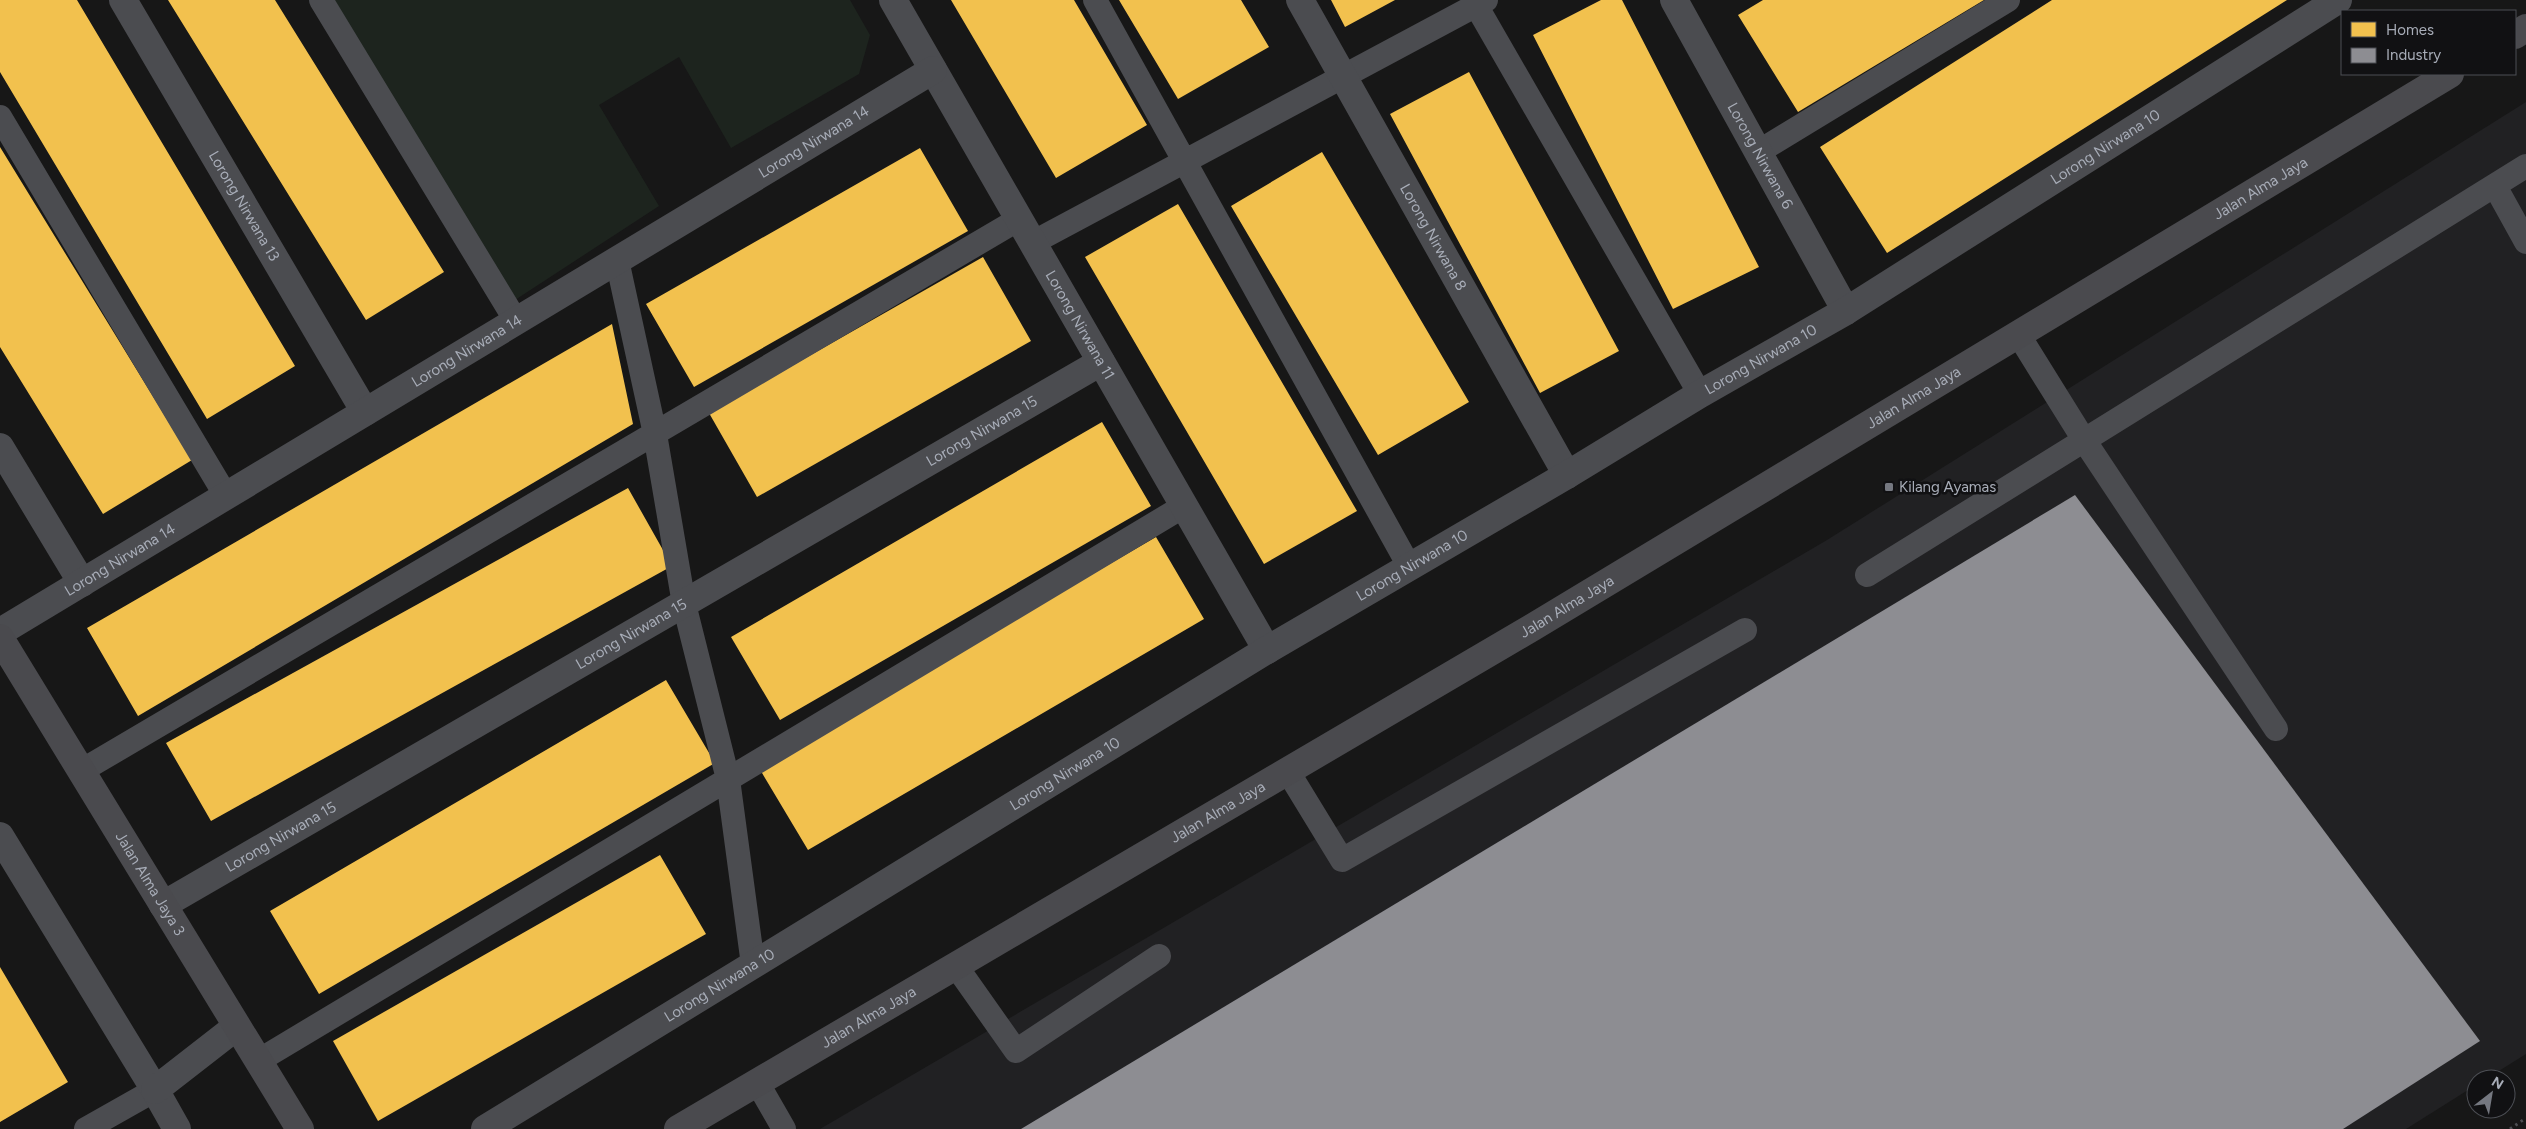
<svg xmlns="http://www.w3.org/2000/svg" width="2526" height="1129" font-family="Figtree,sans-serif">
  <rect width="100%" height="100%" fill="#171717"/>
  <path fill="#212123" d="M2526,102v952l-40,25h-10v6l-70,44h-1586l1007,-589z"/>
  <path fill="#1d241e" d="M332,0h518l20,35 -11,39 -128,74 -52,-91 -80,48 60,101 -144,94z"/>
  <path fill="#f2c14e" d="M0,0h77l218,366 -88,53 -207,-347z
    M168,0h107l169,272 -78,48z
    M951,0h123l73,125 -91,53z
    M1119,0h122l28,47 -91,52z
    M1331,0h64l-50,27z
    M1601,0h21l137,267 -86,42 -140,-274z
    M1763,0h221l-186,112 -60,-97z
    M2052,0h235l-400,253 -67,-106z
    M1469,72l150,279 -79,42 -150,-279z
    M0,147l192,313 -89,54 -103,-167z
    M920,148l48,83 -274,156 -48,-83z
    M1322,152l147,250 -91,53 -147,-249z
    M1178,204l179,307 -93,53 -179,-307z
    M983,257l48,84 -274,156 -48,-84z
    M612,324l21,100 -495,292 -51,-88z
    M1102,422l49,84 -371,214 -49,-83z
    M628,488l44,78 -461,255 -45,-78z
    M1156,537l48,82 -396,231 -49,-82z
    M666,680l49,83 -396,231 -49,-83z
    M660,855l46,79 -328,187 -45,-80z
    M0,967l68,115 -68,40z"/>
  <path fill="#8d8d92" d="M2075,495l405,546 -137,88h-1322z"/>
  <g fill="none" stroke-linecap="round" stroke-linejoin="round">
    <path stroke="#4d4e52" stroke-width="3" stroke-dasharray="2.5 4" stroke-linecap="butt" d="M2510,1129l16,-11"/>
    <path stroke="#4b4c50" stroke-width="24" d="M321,0l195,321
      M1095,0l314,566
      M1473,0l227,394
      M0,117l226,379
      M1758,152l250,-152
      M2495,186l31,56
      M1032,243l454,-243
      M617,260l38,174 29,170 44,175 25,186
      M2018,334l66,106 192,289
      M1867,575l659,-409
      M1287,770l55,90 403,-230
      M81,771l938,-552
      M956,966l60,85 143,-95
      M258,1061l926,-555
      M757,1082l27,47
      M86,1129l69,-39"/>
    <g stroke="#4b4c50" stroke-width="28">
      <path id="s1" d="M123,0l242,412"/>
      <path id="s2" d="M893,0l374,650"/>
      <path id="s3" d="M1300,0l267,475"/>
      <path id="s4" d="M1674,0l172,311"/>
      <path d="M0,447l82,136"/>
      <path id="s5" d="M0,632l933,-562"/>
      <path d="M0,836l155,254 22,39"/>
      <path id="s6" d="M163,905l938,-543"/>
      <path d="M155,1090l81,-63"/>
      <path id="s7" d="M485,1129l782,-479 300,-175 133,-81 146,-83 492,-311"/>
    </g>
    <g stroke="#4a4a4e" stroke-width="28">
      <path d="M2515,35l11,-7"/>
      <path id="s8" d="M0,638l300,491"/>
      <path id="s9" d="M678,1129l855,-502 917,-553"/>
    </g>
  </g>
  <rect fill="#757880" stroke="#111113" stroke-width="2" x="1884" y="482" width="10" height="10" rx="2.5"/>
  <g text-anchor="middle" stroke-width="5" stroke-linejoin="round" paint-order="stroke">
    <g font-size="15" fill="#a8adb8" stroke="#111113">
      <text dy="5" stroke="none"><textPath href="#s5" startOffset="950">Lorong Nirwana 14</textPath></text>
      <text dy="5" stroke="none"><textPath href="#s7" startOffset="1895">Lorong Nirwana 10</textPath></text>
      <text dy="5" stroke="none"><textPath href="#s4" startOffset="178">Lorong Nirwana 6</textPath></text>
      <text dy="5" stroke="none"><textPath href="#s9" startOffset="1841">Jalan Alma Jaya</textPath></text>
      <text dy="5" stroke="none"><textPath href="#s1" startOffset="239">Lorong Nirwana 13</textPath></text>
      <text dy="5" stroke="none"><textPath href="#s3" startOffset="272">Lorong Nirwana 8</textPath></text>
      <text dy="5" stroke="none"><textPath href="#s2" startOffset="375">Lorong Nirwana 11</textPath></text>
      <text dy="5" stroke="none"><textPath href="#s5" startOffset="545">Lorong Nirwana 14</textPath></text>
      <text dy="5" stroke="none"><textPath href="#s7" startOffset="1490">Lorong Nirwana 10</textPath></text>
      <text dy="5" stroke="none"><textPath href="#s9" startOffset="1436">Jalan Alma Jaya</textPath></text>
      <text dy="5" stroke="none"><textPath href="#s6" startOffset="946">Lorong Nirwana 15</textPath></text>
      <text dy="5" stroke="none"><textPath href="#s5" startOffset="140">Lorong Nirwana 14</textPath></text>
      <text dy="5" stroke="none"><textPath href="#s7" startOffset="1085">Lorong Nirwana 10</textPath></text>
      <text dy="5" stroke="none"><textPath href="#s9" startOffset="1031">Jalan Alma Jaya</textPath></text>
      <text dy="5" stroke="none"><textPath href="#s6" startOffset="541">Lorong Nirwana 15</textPath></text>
      <text dy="5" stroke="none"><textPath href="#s7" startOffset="680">Lorong Nirwana 10</textPath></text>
      <text dy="5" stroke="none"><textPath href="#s9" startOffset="626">Jalan Alma Jaya</textPath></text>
      <text dy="5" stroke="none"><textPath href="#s6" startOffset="136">Lorong Nirwana 15</textPath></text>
      <text dy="5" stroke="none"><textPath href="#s8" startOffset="288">Jalan Alma Jaya 3</textPath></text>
      <text dy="5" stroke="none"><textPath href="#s7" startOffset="275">Lorong Nirwana 10</textPath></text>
      <text dy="5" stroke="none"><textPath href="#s9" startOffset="221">Jalan Alma Jaya</textPath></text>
    </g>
    <g font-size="15" fill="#a8adb8" stroke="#111113" text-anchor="start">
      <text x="1899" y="492">Kilang Ayamas</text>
    </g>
  </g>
  <rect x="2341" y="10" width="175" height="65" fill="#111113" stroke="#4d4f55"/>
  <rect x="2351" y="22" width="25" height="15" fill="#f2c14e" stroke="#4d4f55"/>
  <text x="2386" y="35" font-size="15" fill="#a8adb8">Homes</text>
  <rect x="2351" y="48" width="25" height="15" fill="#8d8d92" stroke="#4d4f55"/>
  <text x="2386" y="60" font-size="15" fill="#a8adb8">Industry</text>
  <g transform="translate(2491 1094) rotate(31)"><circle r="24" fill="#111113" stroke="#4d4f55"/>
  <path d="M0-4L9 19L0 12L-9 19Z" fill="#757880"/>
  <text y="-8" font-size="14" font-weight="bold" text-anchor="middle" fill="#a8adb8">N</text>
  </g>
</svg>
